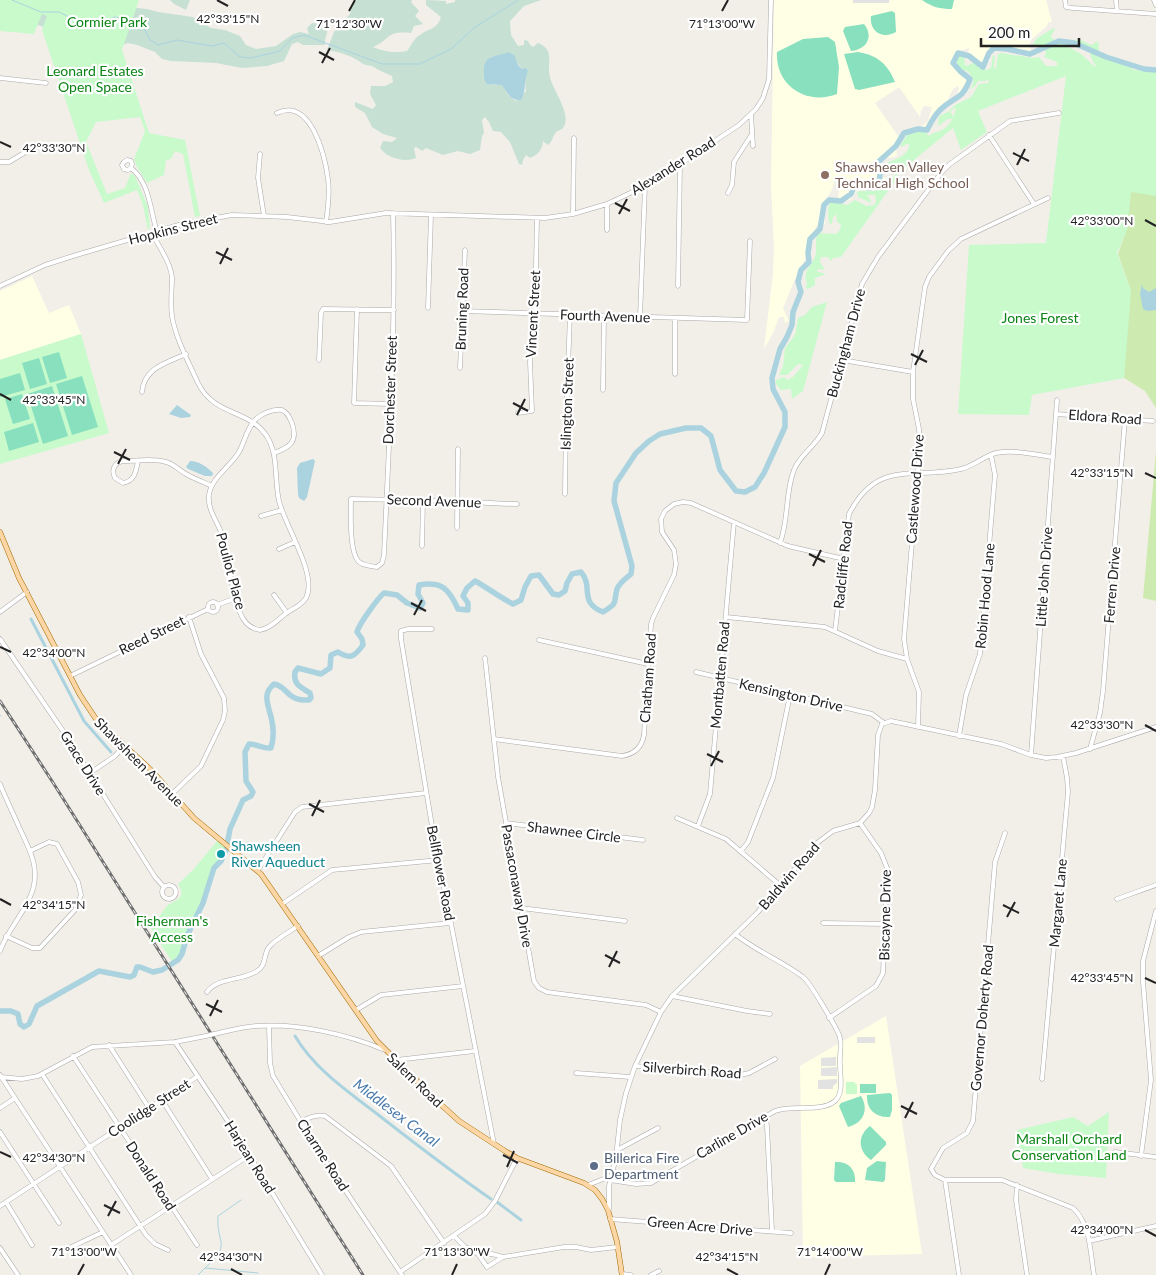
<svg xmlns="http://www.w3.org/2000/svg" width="1156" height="1275" font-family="Lato,sans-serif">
  <rect width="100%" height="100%" fill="#f2efe9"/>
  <path fill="#ffffe5" d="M774,0h272l6,22h-4l-1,4 -15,13 -3,5 2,8 -1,1 -10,-2 -1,-2 -13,2 3,-5h-13l-7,5 1,9 -5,6 -12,-7 -6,1 2,-12 -10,3 -4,5 1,15 11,4 4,10 -1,1 -4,-2 -3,12 -16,10 2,-4 8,-7 2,-8 -1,-1 -5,3 -7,14 -11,12 -1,8 -3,3 -8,2 -2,-1 7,-6 4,-14 -8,-1 -3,5 -1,6 -21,-30 -24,16 25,36 -4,8 1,9 -9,2 1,-7h-2l-12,18 7,8 4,1 -1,2 -8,6 -18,2 -9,12 -7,1 -5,-4 2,-11 -5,-7 -3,11 -8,13 1,21 -3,2 -3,-3 -3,4 -11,33 -10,19 -12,29 6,13 -4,2 -1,-6h-5l-5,14 -10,18 9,-76 1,-26 -3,-61z
    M32,276l17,37 20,-8 12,29 -81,26v-69z
    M886,1016l36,238 -119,3 -3,-191z"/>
  <path fill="#cdebb0" d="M1130,191l26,4v213l-11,-17 -21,-13 3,-80 4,-7 -13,-37 6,-17z
    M1156,451v150l-13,-3z"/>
  <path fill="#c6e0d4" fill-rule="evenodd" d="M0,0h55l92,9 11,3 35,5 18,11 14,2 15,6 6,9 10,4 20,-3 17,-12 7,-2 9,2 -2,-6 5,-5 8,1 7,4c1,7 -3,10 -2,17h-22l-5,-3 -6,2 -8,17 -17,5 -25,2 -26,-5 -45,-2 -9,-2 -7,-7 -18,-7 -9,-2 -6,2 -70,-15 -17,-6z
    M170,0h20l-4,10 -12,-6z
    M357,0h55l-1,2 8,9 -4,5 8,8 -9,2 -3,7c-25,-3 -20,6 -38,14 11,5 23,6 34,4 4,-5 7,-13 13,-16 10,-8 16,-4 21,-18l-15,-12v-5l20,1v3l9,-2v-2h86l-17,6 -14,15 1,14 7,11 6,-1v-5l4,1 2,4 3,2 5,-4c18,7 8,20 12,34 2,12 23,38 13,51 -1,1 -5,3 -7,4 -4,5 -3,9 -8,13l-5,-4c-1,9 -4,13 -13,17l-4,-3 -3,5 -1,5 -3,-1 -9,-22 -9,-10 -8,-1 -4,-9 -4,-5 -3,3 2,13 -2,3 -2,14 -10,4 -12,-3 -15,4 -17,-7 -4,3 -6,-4 -2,1 2,10c-12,5 -29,0 -36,-10l3,-7 9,1 5,-4 -14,-4 -11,-7 -7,-14 -10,-6v-5l18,7 3,-4 -6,-11 1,-8h14l8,-4 -1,-6c-6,-3 -12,-5 -18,-9 -3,-2 -7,-1 -11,-3 -10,-8 -23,-12 -36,-14l7,-18 16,-18 2,-9zM508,53l5,2c2,7 6,9 9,14 4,6 3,16 4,22l-10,10 -8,-6 -6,-11 -9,1 -3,-28 8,-1z"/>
  <path fill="#c8facc" d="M0,0h139l-17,50 27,83 36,7 15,76 -5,1 -12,-63 -8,-3 -4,8 -5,1 -2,15 -17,8 -10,-16 -3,-8 11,-28 -5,-14 -44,5 -10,20 21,52 18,-6 6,-15 4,3 13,31 2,21 -2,2 -5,-25 -6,-15 -33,13 -15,-33 -47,-140 5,-14 -5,-2 -8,20 -34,-3z
    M1054,28l1,1 -4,7 1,2 29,16 14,13 1,-1 -4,-6 -3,-10 -14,-10 3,-1 13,6 7,-4 1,10 14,9 14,4 7,6 22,2v124l-25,-4 -4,38 -10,23 14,38 -7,87 -92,17 -3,20 -71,-1 11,-169 77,-2 20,-167 -88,35 9,21 -26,18 -8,-22 -55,45 -3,8 -54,76 -8,1 -2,3 -3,-4h-7l-1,5 5,8 -6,-1 -3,2 10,3 -11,4v7l-7,4 -2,-1 1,-5c-5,-10 4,-17 8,-26 3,-8 -1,-15 3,-24l18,1 4,-4 1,-6 -4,-2 -1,-8 -3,3 -1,7 -3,-1 -1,-13 2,-8 4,-1 13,4 8,-5 12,6 7,-1 2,-3 -1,-7h-8l4,6v2l-13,-6 -1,-5c6,-2 11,0 17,-1 10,-2 26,-18 28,-28l-17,7 -2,3 -4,-4v-2c9,-7 30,-8 30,-23h-2l-6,3 -1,-1 7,-11 5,-4 4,2 2,-2 7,1 4,4c4,-4 6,-3 11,-5 10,-4 14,-14 16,-23h-2l-4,4 3,3 -1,4h-4l-10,7 1,-10 9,-4 7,-7 16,-8 8,-13 9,-1 1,-4 -4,2h-7l-3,5 -6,4c6,-7 6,-12 -2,-19l-8,-2 -3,-9 2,-4 6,-2 1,12 9,-3 12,7 5,-2 2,-13 2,2 -1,10 2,2 2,-15 3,-1 32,5 6,-1 7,9h10l2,-2 -3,-3 -11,-4 2,-4 -1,-3 -5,-4h-8l5,-8z
    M827,302l-24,89 -11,8 -1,-10 -10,1 -5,-6v-4l8,-3 3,3 6,-3 10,-12 -5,-1 -11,11h-8l4,-9 2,-18 10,-13 3,-17 7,-3 7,-8z
    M81,334l28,99 -109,31v-104z
    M217,841l9,7v2l-5,11 -7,7 -11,35 -16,33 -5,18 -4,6 -5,3 -22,-34c5,-7 11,-18 17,-24 8,-6 19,-6 10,-21l15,-14z
    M846,1082h8l3,3v9h-11z
    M1109,1112l-3,66 -47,-4 -36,-6 -6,-38 56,-13 15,9z"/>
  <path fill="#88e0be" d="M922,0h32l-2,9c-12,0 -20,-2 -30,-9z
    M892,11l3,2 1,19c-14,8 -27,-1 -25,-16z
    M864,24c10,12 3,26 -13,27l-8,-20 2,-4z
    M828,37l7,5 4,25 -2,27c-31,12 -62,-9 -60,-42l26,-13z
    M858,52c19,3 30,12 37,30l-36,8 -4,-1 -11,-35z
    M59,352l8,26 -17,5 -8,-26z
    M39,358l8,26 -17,5 -8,-26z
    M20,373l5,17 -25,7v-18z
    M82,376l16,51 -26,8 -16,-51z
    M52,386l16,50 -25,8 -16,-50z
    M22,394l8,25 -17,5 -8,-25z
    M33,423l6,19 -30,9 -5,-19z
    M860,1084h16v9h-16z
    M890,1093l2,2v15l-2,7c-15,1 -24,-8 -23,-22z
    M861,1096c8,13 3,27 -13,31l-9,-21 2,-3z
    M870,1126l16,16v3l-15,15c-13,-9 -14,-24 -1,-34z
    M877,1161l9,1 -1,18 -2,2 -18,-2 2,-12z
    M835,1162c13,-1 21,7 20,20h-19l-2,-2z"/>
  <path fill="#e2e2e2" d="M853,0h36v3h-36z
    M857,1037h18v6h-18z
    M836,1057v9h-15v-8z
    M837,1067v9h-16v-8z
    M837,1079v4l-4,3v3h-15v-9z"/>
  <path fill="#aad3df" d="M508,52l6,3 4,10 4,4 4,-1 2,3c-5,11 -1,18 -7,29 -11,1 -14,-8 -19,-15l-15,-1c-3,-4 -3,-6 -3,-11 -1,-19 10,-15 24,-21z
    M1142,284l1,4 6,4 7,-4v22l-8,1 -5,-2 -3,-15z
    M177,405l14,10 -1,2 -9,1 -12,-4z
    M313,459l2,2 -8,36 -3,4 -5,-3 -1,-4 -1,-26 3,-5z
    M190,461c9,0 17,6 23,12l-1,3h-7l-17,-7 -2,-2z"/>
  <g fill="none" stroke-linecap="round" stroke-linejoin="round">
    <path stroke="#aad3df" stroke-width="1" d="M12,0l29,12h18l16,8 28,3 11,-6 27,4 8,18 9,6 19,-5 35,6 12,-3 16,14 11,1 29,-7 12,-13 12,-3 78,29h38l31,-15 23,-21 44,-28
      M0,715l1,1
      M205,1268c28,-25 11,-23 13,-52l23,-16
      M198,1275l7,-7 53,5"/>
    <path stroke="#aad3df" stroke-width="3" d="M31,619l53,102 27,31
      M295,1036c20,34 55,57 86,81 36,28 72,56 110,82
      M497,1202l24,18"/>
    <path stroke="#aad3df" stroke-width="5.5" d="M0,1011h11l7,3 2,10 4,3 5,-3 8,-18 62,-35 31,6 4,-2 3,-8h3l13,5 9,-2 16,-10 4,-6 5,-18 16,-33 11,-35 7,-7 5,-11 4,-21 13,-29 8,-4 2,-4 -7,-11 -1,-29 4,-8c8,0 14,5 22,4 3,-10 3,-20 0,-31 -3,-13 -9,-23 3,-33 14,2 11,17 35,16l2,-2 -1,-5c-9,-6 -17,-8 -15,-21l3,-4 23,6 9,-6 1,-13 7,-3c13,8 17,4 25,-7l-1,-6 -5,-7c2,-8 21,-34 27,-39l13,2 10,8 13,5 3,-5 -5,-9 1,-9c23,-4 30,4 39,24l10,1v-7l-5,-7 4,-8 8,-7c13,7 24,16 38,23l8,-4 4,-13 6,-11 8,-1 14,19 6,1 6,-4 2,-8 5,-9 9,-2c13,15 -3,30 22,40 16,-10 10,-8 14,-23 2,-6 9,-11 14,-15l1,-8 -18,-65 2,-18 20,-30 13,-12 11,-7 26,-6h15l10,8 9,34 16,21 9,1 10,-5 9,-14 21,-46v-15l-12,-23 -1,-11 8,-29 7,-12 5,-12 1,-13 8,-20 -3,-10 3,-12 8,-8 -1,-9 2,-14 10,-10 4,-24 5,-5 12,1 10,-7 4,-9 15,3 9,-4 1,-10 -4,-10 20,-18 8,-13 14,-4 9,1c4,-8 7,-14 13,-20 14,-14 22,-9 30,-31l-10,-8 -7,-8 5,-10 11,3 14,11 6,-14 5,-5 13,1 23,5 29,-13 15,2 32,14 38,12 12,1"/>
    <defs>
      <path id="minor" d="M1065,0l1,7 7,1 83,6
        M1116,0l1,11
        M1154,0l2,5
        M0,78l46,5
        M277,113c34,-16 48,43 51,66 2,14 0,29 -2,43
        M751,115l2,31
        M989,135l45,69
        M260,154l-2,24 6,38
        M0,162h9l15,-9
        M131,168l1,-4 -1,-3 -4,-1 -3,2 -2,3 2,4 4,1 3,-2c19,15 19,42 26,64
        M728,193l4,-8 2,-23 18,-28
        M607,204v26
        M393,213c3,114 -4,228 -9,342l-2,8 -5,4c-6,-1 -14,-1 -19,-6 -9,-12 -7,-47 -7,-62 36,1 72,1 108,2 19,1 38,3 58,3
        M573,214l1,-76
        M152,233c7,14 19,30 20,45 0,13 -2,26 0,38 3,21 17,47 26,67 16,33 50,26 68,52 13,19 8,44 13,66 6,25 39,74 27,97 -4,7 -12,10 -18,14 -9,6 -16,16 -28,18 -7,-1 -12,-4 -16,-10 -13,-19 -14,-61 -22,-85 -4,-13 -15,-25 -13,-40 2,-17 21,-28 30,-43 6,-11 8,-25 18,-34 7,-5 16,-9 25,-8 6,3 7,7 10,13 6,18 -1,24 -18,30
        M0,286l45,-21 28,-9 109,-32 50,-9 55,2 43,5 56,-9 159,5 28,-4 34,-10 38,-18 35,-22 59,-39 17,-16 7,-11 6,-19 2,-79
        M678,286l2,-122
        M428,308l3,-93
        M357,309l-3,94 36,1
        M463,311l284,9 3,-79
        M640,317l5,-131
        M675,318v56
        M319,360l2,-47 2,-4 71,1
        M842,360l71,12
        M460,368l5,-118
        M603,390l1,-74
        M142,392c2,-24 24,-29 44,-38
        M518,413l14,-2 -2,-49 5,-48 2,-96
        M1056,414l97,7
        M138,461c-2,10 -3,20 -15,22l-8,-5c-4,-8 -1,-15 8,-17 14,0 30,-3 43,1 8,2 14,9 20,12 9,5 17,8 26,12
        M565,494l1,-72 4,-108
        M261,516l21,-6
        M457,528l1,-79
        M780,543c9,-24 5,-51 14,-73 5,-14 21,-24 28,-37l40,-149 16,-27 63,-84 9,-9 60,-43 49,-8
        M422,546l1,-45
        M279,549l16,-7
        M274,595l13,18
        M208 607a5 5 0 1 1 10 0a5 5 0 1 1-10 0Z
        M217,605l19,-7
        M0,612l27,-20
        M726,617l99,10 53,24 29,8
        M432,629h-24l-7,2v8l31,187 62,318
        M835,631l14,-117c29,-56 64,-34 112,-45 13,-3 23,-13 35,-16 18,-4 39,2 57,4
        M0,639l65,95 90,143 9,10
        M539,640l109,24
        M485,658l13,119 36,204 5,7 8,4 99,13 15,7
        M696,672l176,42 12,9
        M70,676l138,-67
        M918,727l1,-35 -12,-33 -3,-20 16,-193 -1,-17 -6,-30v-27l12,-85 4,-10 19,-26 13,-12 87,-41
        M959,736l7,-41 14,-41 15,-179 -4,-20
        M494,739l128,17c13,-2 20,-9 22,-21l7,-111 2,-6 21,-43 2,-11 -2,-14 -12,-18 -1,-13 4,-8 9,-7 9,-2 8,1 97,43 56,13
        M1090,749l10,-36 3,-22 22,-272
        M1031,755l26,-355
        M90,773l25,-17 9,-10
        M0,784c6,15 13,29 19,43 11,23 23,44 11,70 -8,19 -23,34 -30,54
        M172,794l29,-28 22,-46 2,-9 -1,-13 -23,-44 -12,-37
        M677,818l49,21 55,47
        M506,823l137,17
        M698,826l12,-32 24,-272
        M1005,833l-10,29 -22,259 -6,12 -24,15 -12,21 4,6 10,5h57l71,28c18,17 17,44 21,67
        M741,851l7,-9 25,-64 17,-83
        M258,870l37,-58 7,-5 124,-14
        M162 892a7 7 0 1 1 14 0a7 7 0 1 1-14 0Z
        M1117,899l39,-14
        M282,904l50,-34 107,-10
        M521,908l104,13
        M823,923l62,1
        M6,936l26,12h8l35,-38 6,-15 -3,-13 -21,-38 -8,-2 -19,9
        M318,956l31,-19 12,-5 89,-9
        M207,992c11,-15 35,-11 50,-21 10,-6 6,-16 12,-24 7,-8 20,-15 29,-21
        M672,996l75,15 23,3
        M356,1010l25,-15 82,-9
        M829,1018l47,-32 7,-13 4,-105 -6,-15 -21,-30
        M269,1026l1,37 3,13 42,69 87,130
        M214,1034c13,-3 28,-7 42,-8 42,-3 90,8 129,24
        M175,1042l62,93 85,140
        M109,1045l40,63
        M73,1056l124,189
        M396,1060l79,-9
        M635,1066l106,9 8,-2 26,-14
        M576,1073l54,4
        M42,1074l104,161 9,9 13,6
        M0,1075l131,200
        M1,1077l21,2 16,-3 54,-29 83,-5 31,-6
        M1042,1079l26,-287 -1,-14 -4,-22
        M162,1100l50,79
        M0,1108l15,-10
        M765,1116l2,10 5,105
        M301,1122c8,-5 15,-8 24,-6l66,50 53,77
        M0,1132l59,91
        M617,1150l41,-22
        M1115,1152l41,5
        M1141,1156l10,-76 -8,-98v-21l13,-50
        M610,1180l26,4 15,-1 124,-72c17,-7 46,2 60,-10 9,-8 5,-25 5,-36 -1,-8 2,-19 0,-27 -1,-7 -31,-57 -37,-61 -21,-16 -47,-26 -68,-43
        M945,1180l14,95
        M588,1185l23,-9
        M1017,1185l-1,15 11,75
        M6,1202l26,43
        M0,1206l198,-130
        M609,1209v-23l7,-29 4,-37 6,-27 9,-27 26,-54 11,-16 85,-83 60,-70 16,-12 27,-8 9,-10 3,-6 3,-17 3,-55 4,-11 9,-3 110,23 30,11 15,3 11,-1 19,-4 80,-26
        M610,1219l181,14
        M454,1236l11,11 13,7
        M1089,1241l67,-15
        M111,1245l139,-90
        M0,1248l18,27
        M67,1249l36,-17
        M478,1254h14l11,3 -16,10z
        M503,1257l61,-10h12l15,3 26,-3
        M400,1272l85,-58 10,-13 22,-43
        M622,1274l9,1
        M651,1275l8,-4"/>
      <path id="major" d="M0,532l19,46 61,117 16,24 55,51 43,48 67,56 116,167 59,59 23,21 46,30 12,7 67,25 11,7 7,9 6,11 9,32 5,33"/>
    </defs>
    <use href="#minor" stroke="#a9a9a9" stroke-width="5"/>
    <use href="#major" stroke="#a06b00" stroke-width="5.5"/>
    <use href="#minor" stroke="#fff" stroke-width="4"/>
    <use href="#major" stroke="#fcd6a4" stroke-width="4.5"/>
    <defs>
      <path id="rail" d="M0,701l52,80 311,494"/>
    </defs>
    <use href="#rail" stroke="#707070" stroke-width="3"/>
    <use href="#rail" stroke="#fff" stroke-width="1" stroke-dasharray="4" stroke-linecap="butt"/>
    <defs>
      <path id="minor-bridge" d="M206,1036l8,-2"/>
    </defs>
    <use href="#minor-bridge" stroke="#a9a9a9" stroke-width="5" stroke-linecap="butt"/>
    <use href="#minor-bridge" stroke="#fff" stroke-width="4"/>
  </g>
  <path fill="none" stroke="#222" stroke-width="2" d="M217,0l11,6M349,11l6,-11M722,11l6,-11M319,52l15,8M322,63l8,-15M0,142l11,5M1013,153l16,8M1017,165l8,-16M615,203l15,8M619,214l8,-15M1145,220l11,6M216,252l16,8M220,264l8,-16M911,354l16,8M915,365l8,-15M0,394l11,6M513,403l15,8M517,415l8,-16M114,452l16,8M118,464l8,-15M1145,473l11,5M809,554l16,8M813,566l8,-16M411,603l15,8M414,615l8,-15M0,647l11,5M1145,725l11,6M707,754l16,8M711,766l8,-15M309,804l15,8M312,816l8,-16M0,899l11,6M1003,905l16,8M1007,917l8,-15M605,955l15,8M609,967l8,-16M1145,978l11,5M206,1004l16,8M210,1016l8,-16M901,1106l16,8M905,1118l8,-16M0,1152l11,5M503,1155l15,8M507,1167l7,-16M104,1205l16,8M108,1216l8,-15M1145,1230l11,6M231,1269l11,6M727,1269l11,6M78,1275l6,-11M452,1275l5,-11M825,1275l5,-11"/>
  <circle fill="#8d6e63" stroke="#fff" stroke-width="2" cx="825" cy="175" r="5"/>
  <circle fill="#0f9aa8" stroke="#fff" stroke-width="2" cx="221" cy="854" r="5"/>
  <circle fill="#5c6f8a" stroke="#fff" stroke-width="2" cx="594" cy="1166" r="5"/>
  <g text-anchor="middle" stroke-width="4.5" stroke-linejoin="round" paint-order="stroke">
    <g font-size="14" fill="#0c8416" stroke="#fff">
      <text x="107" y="27">Cormier Park</text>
      <text x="95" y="76">Leonard Estates<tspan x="95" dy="16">Open Space</tspan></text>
      <text x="1040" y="323">Jones Forest</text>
      <text x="172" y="926">Fisherman's<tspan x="172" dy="16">Access</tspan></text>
      <text x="1069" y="1144">Marshall Orchard<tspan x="1069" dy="16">Conservation Land</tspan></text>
    </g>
    <g font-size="14" fill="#222" stroke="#fff">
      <text transform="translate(673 166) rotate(-32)" y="5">Alexander Road</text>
      <text transform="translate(173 229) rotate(-14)" y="5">Hopkins Street</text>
      <text transform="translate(462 309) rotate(-88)" y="5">Bruning Road</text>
      <text transform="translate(533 314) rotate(-87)" y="5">Vincent Street</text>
      <text transform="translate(605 316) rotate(2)" y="5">Fourth Avenue</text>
      <text transform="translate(846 343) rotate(-75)" y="5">Buckingham Drive</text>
      <text transform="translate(390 390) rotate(-88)" y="5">Dorchester Street</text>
      <text transform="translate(567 404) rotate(-88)" y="5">Islington Street</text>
      <text transform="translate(1105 417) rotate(4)" y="5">Eldora Road</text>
      <text transform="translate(915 489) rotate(-86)" y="5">Castlewood Drive</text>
      <text transform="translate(434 501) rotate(2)" y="5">Second Avenue</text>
      <text transform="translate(843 565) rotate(-84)" y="5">Radcliffe Road</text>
      <text transform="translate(231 571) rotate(75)" y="5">Pouliot Place</text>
      <text transform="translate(1044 577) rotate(-86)" y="5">Little John Drive</text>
      <text transform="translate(1112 585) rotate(-85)" y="5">Ferren Drive</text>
      <text transform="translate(985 596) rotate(-85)" y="5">Robin Hood Lane</text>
      <text transform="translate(152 635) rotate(-26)" y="5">Reed Street</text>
      <text transform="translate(720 675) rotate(-85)" y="5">Montbatten Road</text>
      <text transform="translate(648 678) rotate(-86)" y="5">Chatham Road</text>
      <text transform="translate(791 695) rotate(13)" y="5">Kensington Drive</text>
      <text transform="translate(139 762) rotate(45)" y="5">Shawsheen Avenue</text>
      <text transform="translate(83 763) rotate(58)" y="5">Grace Drive</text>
      <text transform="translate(574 832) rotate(7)" y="5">Shawnee Circle</text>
      <text transform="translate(441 873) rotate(79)" y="5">Bellflower Road</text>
      <text transform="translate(789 876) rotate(-49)" y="5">Baldwin Road</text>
      <text transform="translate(517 886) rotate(80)" y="5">Passaconaway Drive</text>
      <text transform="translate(1058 903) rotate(-85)" y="5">Margaret Lane</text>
      <text transform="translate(885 915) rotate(-89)" y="5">Biscayne Drive</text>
      <text transform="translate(982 1018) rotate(-85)" y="5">Governor Doherty Road</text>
      <text transform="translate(692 1070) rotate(4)" y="5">Silverbirch Road</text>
      <text transform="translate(415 1080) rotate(44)" y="5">Salem Road</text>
      <text transform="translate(149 1108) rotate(-33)" y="5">Coolidge Street</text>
      <text transform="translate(732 1135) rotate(-30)" y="5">Carline Drive</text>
      <text transform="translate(323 1155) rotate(57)" y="5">Charme Road</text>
      <text transform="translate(250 1157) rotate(58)" y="5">Harjean Road</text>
      <text transform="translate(151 1176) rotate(57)" y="5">Donald Road</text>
      <text transform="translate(700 1226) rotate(5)" y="5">Green Acre Drive</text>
    </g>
    <g font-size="14" fill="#785e54" stroke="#fff" text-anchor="start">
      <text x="835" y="172">Shawsheen Valley<tspan x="835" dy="16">Technical High School</tspan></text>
    </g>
    <g font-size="14" fill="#0d838f" stroke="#fff" text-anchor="start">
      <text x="231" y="851">Shawsheen<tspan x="231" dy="16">River Aqueduct</tspan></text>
    </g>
    <g font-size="14" fill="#4e5e75" stroke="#fff" text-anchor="start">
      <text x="604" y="1163">Billerica Fire<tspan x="604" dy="16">Department</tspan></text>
    </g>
    <g font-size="15" font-style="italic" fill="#4a7aab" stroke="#fff">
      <text transform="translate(396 1113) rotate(37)" y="5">Middlesex Canal</text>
    </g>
  </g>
  <g font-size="12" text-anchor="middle" fill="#222" stroke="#fff" stroke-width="4.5" stroke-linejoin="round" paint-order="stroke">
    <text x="228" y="23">42°33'15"N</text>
    <text x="349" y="28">71°12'30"W</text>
    <text x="722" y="28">71°13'00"W</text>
    <text x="54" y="152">42°33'30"N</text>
    <text x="1102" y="225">42°33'00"N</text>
    <text x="54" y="404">42°33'45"N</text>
    <text x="1102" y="477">42°33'15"N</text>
    <text x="54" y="657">42°34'00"N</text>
    <text x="1102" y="729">42°33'30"N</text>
    <text x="54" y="909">42°34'15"N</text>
    <text x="1102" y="982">42°33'45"N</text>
    <text x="54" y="1162">42°34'30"N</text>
    <text x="1102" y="1234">42°34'00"N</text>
    <text x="84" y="1256">71°13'00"W</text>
    <text x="457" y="1256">71°13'30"W</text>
    <text x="830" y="1256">71°14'00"W</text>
    <text x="231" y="1261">42°34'30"N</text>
    <text x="727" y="1261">42°34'15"N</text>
  </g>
  <path d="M981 38v8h98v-8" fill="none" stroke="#222222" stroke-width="2.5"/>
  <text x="988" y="38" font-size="15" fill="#222222" stroke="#ffffff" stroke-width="4" paint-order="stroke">200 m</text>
</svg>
